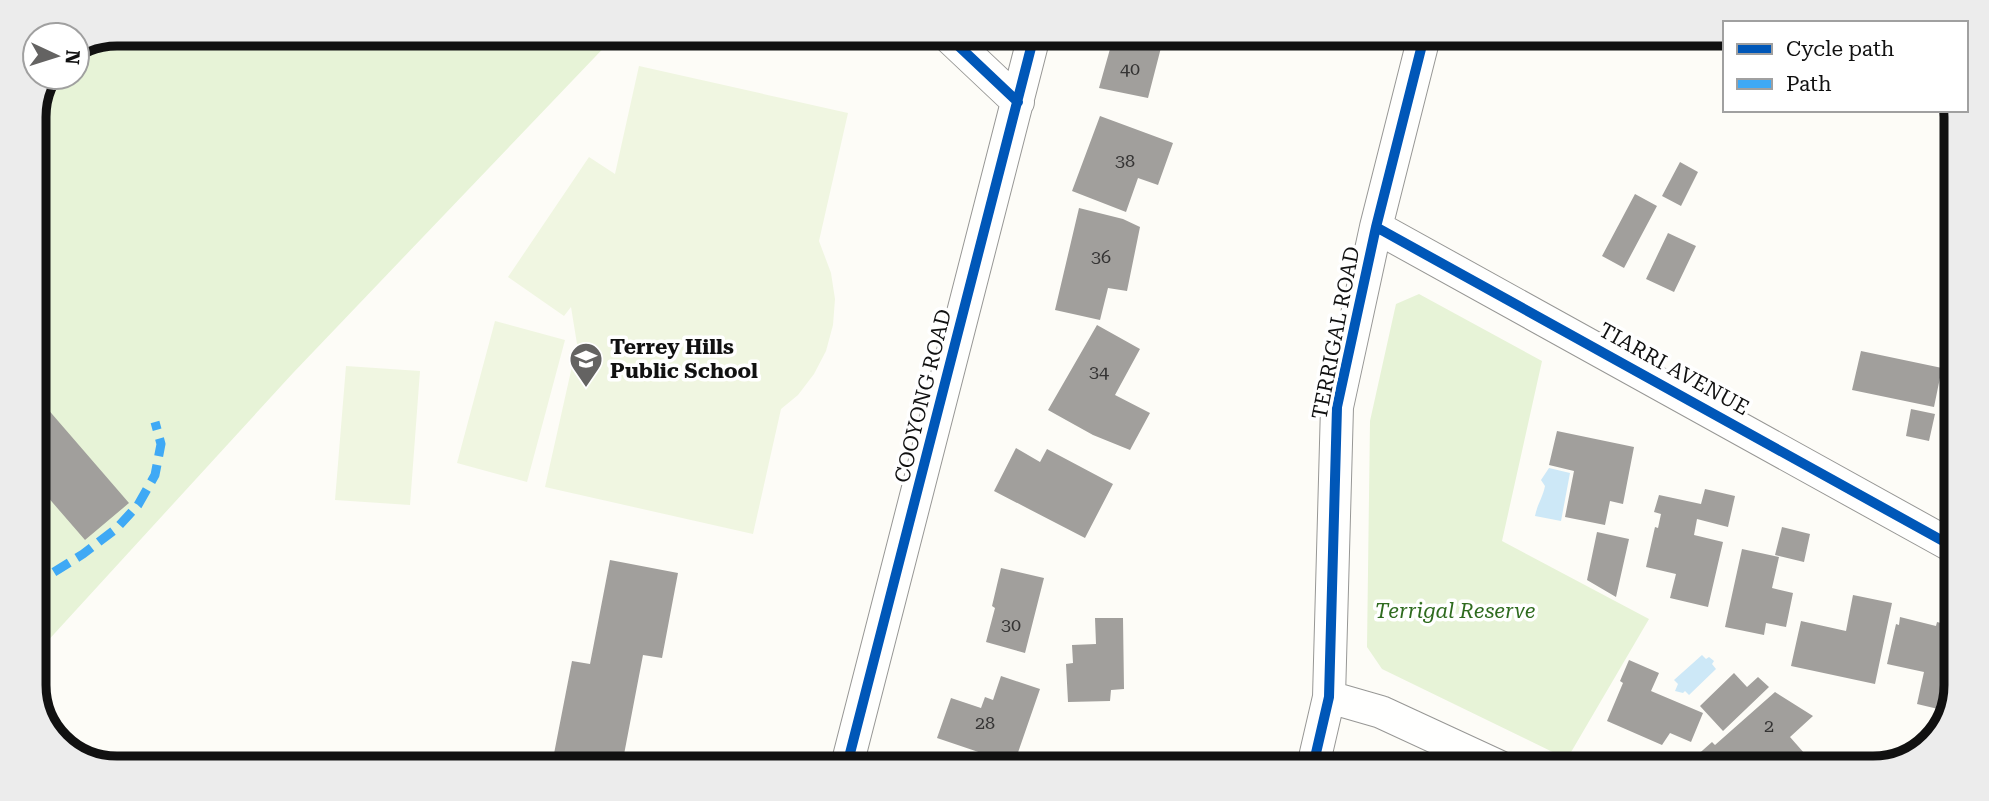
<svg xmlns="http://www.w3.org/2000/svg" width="1989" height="801" font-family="'Roboto Serif',serif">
  <rect width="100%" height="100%" fill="#fdfcf7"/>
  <path fill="#e7f3d7" d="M117,33l499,2 -323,338 -260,284v-546l16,-34h28v-27z
    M1419,294l123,67 -40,180 147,78 -82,140 -185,-90 -15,-22 3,-226 26,-117z"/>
  <path fill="#f0f6e1" d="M639,66l209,47 -29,128 12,32 4,26 -2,26 -7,26 -12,23 -16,21 -17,14 -28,125 -208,-47 32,-143 -6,-37 -7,9 -56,-39 81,-120 26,17z
    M495,321l70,19 -38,142 -70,-19z
    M346,366l74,5 -10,134 -75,-5z"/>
  <path fill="#cde8f7" d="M1549,468l21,5 -9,48 -26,-5c2,-11 8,-19 10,-30l-4,-6z
    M1702,655l4,4 3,-2 5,4 -2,3 4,5 -27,26 -4,-4 -2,2 -8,-2 3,-7 -4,-4z"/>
  <path fill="#a19f9c" d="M1122,36h42l-16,62 -49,-10 11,-39h9z
    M1100,116l73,27 -15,42 -20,-7 -12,34 -54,-21z
    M1680,162l18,10 -17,34 -19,-10z
    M1635,194l22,12 -33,62 -22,-12z
    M1079,208l44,11 17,8 -13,64 -19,-3 -8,32 -45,-10z
    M1668,233l28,13 -22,46 -28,-13z
    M1097,325l43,24 -25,46 35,18 -20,37 -37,-15 -45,-25z
    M1861,351l81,17 -8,39 -82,-17z
    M33,392l96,111 -44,37 -52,-60z
    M1911,409l24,5 -6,27 -23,-5z
    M1557,431l77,16 -11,57 -13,-3 -5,24 -40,-8 9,-46 -25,-6z
    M1016,448l24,14 7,-13 66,35 -28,54 -91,-47z
    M1705,489l30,7 -7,31 -31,-8 -3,16 29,7 -15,65 -38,-9 6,-24 -30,-7 9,-40 3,1 3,-14 -7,-2 5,-17 42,9z
    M1782,527l28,7 -6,28 -29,-7z
    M1597,532l32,7 -13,58 -29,-17z
    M1742,549l37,8 -7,31 21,5 -7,34 -20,-4 -2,12 -39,-8z
    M610,560l68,13 -16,85 -19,-3 -21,110 -70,-1 20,-103 18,3z
    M1001,568l43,10 -19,75 -39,-11 9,-34 -3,-2z
    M1853,595l39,8 -17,81 -84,-18 10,-45 45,10z
    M1900,617l36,9 1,-4 4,1v-2l11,2 -1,89 -34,-8 7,-32 -37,-8 9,-40 3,1z
    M1095,618h28l1,71 -13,1 -1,11 -42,1 -2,-38 7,-1 -1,-18 24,-1z
    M1629,660l30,13 -8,18 52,22 -12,29 -21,-9 -8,12 -55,-24 16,-38 -3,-2z
    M1734,673l13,14 11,-10 11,10 -46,44 -23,-25z
    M1001,676l39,13 -26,75 -77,-26 14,-40 30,10 4,-11 8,3z
    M1775,692l38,24 -23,21 22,25 -6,6 -69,-1 -3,-3 -4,3h-28l-8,-9 18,-16 3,3z"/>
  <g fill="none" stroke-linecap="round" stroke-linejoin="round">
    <defs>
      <path id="street" d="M947,35l71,67
        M1376,227l576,319
        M1329,697l52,15 119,55
        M847,765l187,-729
        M1313,766l16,-69 8,-290 39,-180 48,-190"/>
    </defs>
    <use href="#street" stroke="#979795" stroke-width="34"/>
    <use href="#street" stroke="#fffffe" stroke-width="32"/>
    <path stroke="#3fa9f5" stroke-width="9" stroke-dasharray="18 9" stroke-linecap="butt" d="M33,589l13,-12 37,-23 34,-26 21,-23 17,-30 6,-31 -6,-22"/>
    <defs>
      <path id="cycleway" d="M947,35l71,67
        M1376,227l576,319
        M847,765l187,-729
        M1313,766l16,-69 8,-290 39,-180 48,-190"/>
    </defs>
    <use href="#cycleway" stroke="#fff" stroke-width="15"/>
    <use href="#cycleway" stroke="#0057b8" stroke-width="10"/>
  </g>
  <defs>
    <symbol id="school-pin" viewBox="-11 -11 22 30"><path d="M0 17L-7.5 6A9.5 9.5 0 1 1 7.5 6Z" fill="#646362" stroke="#fff"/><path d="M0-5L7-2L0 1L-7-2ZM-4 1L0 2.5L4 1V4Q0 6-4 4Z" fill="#fff"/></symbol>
  </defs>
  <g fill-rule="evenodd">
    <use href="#school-pin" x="567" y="340" width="38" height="52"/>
  </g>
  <g text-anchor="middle" stroke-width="7" stroke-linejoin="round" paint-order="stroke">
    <g font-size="18" fill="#353434">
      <text x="1130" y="75">40</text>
      <text x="1125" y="167">38</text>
      <text x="1101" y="263">36</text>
      <text x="1099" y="378">34</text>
      <text x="1011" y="631">30</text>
      <text x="985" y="729">28</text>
      <text x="1769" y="732">2</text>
    </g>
    <g font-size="21" fill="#111" stroke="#fff">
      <text transform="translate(1336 333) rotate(-79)" y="7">TERRIGAL ROAD</text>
      <text transform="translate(1674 369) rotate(29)" y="7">TIARRI AVENUE</text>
      <text transform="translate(923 396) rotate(-76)" y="7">COOYONG ROAD</text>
    </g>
    <g font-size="21" font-weight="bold" fill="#111" stroke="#fff" text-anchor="start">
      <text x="610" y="354">Terrey Hills<tspan x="610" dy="24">Public School</tspan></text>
    </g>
    <g font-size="21" font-style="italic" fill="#2f6b1f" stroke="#fff">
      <text x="1455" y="618">Terrigal Reserve</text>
    </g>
  </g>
  <path d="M0 0H1989V801H0ZM117 46H1873A71 71 0 0 1 1944 117V685A71 71 0 0 1 1873 756H117A71 71 0 0 1 46 685V117A71 71 0 0 1 117 46Z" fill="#ececec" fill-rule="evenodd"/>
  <path fill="none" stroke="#111" stroke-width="9" d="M117 46H1873A71 71 0 0 1 1944 117V685A71 71 0 0 1 1873 756H117A71 71 0 0 1 46 685V117A71 71 0 0 1 117 46Z"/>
  <rect x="1723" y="21" width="245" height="91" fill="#ffffff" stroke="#a0a0a0" stroke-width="2"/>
  <rect x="1737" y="44" width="35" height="10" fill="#0057b8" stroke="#a0a0a0" stroke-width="2"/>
  <text x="1786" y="56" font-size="21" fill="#111111">Cycle path</text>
  <rect x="1737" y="79" width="35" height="10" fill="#3fa9f5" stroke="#a0a0a0" stroke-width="2"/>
  <text x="1786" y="91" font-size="21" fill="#111111">Path</text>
  <g transform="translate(56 56) rotate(94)"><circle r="33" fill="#ffffff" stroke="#a0a0a0" stroke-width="2"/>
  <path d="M0-5L12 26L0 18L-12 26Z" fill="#646362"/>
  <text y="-10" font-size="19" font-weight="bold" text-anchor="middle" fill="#111111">N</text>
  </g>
</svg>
